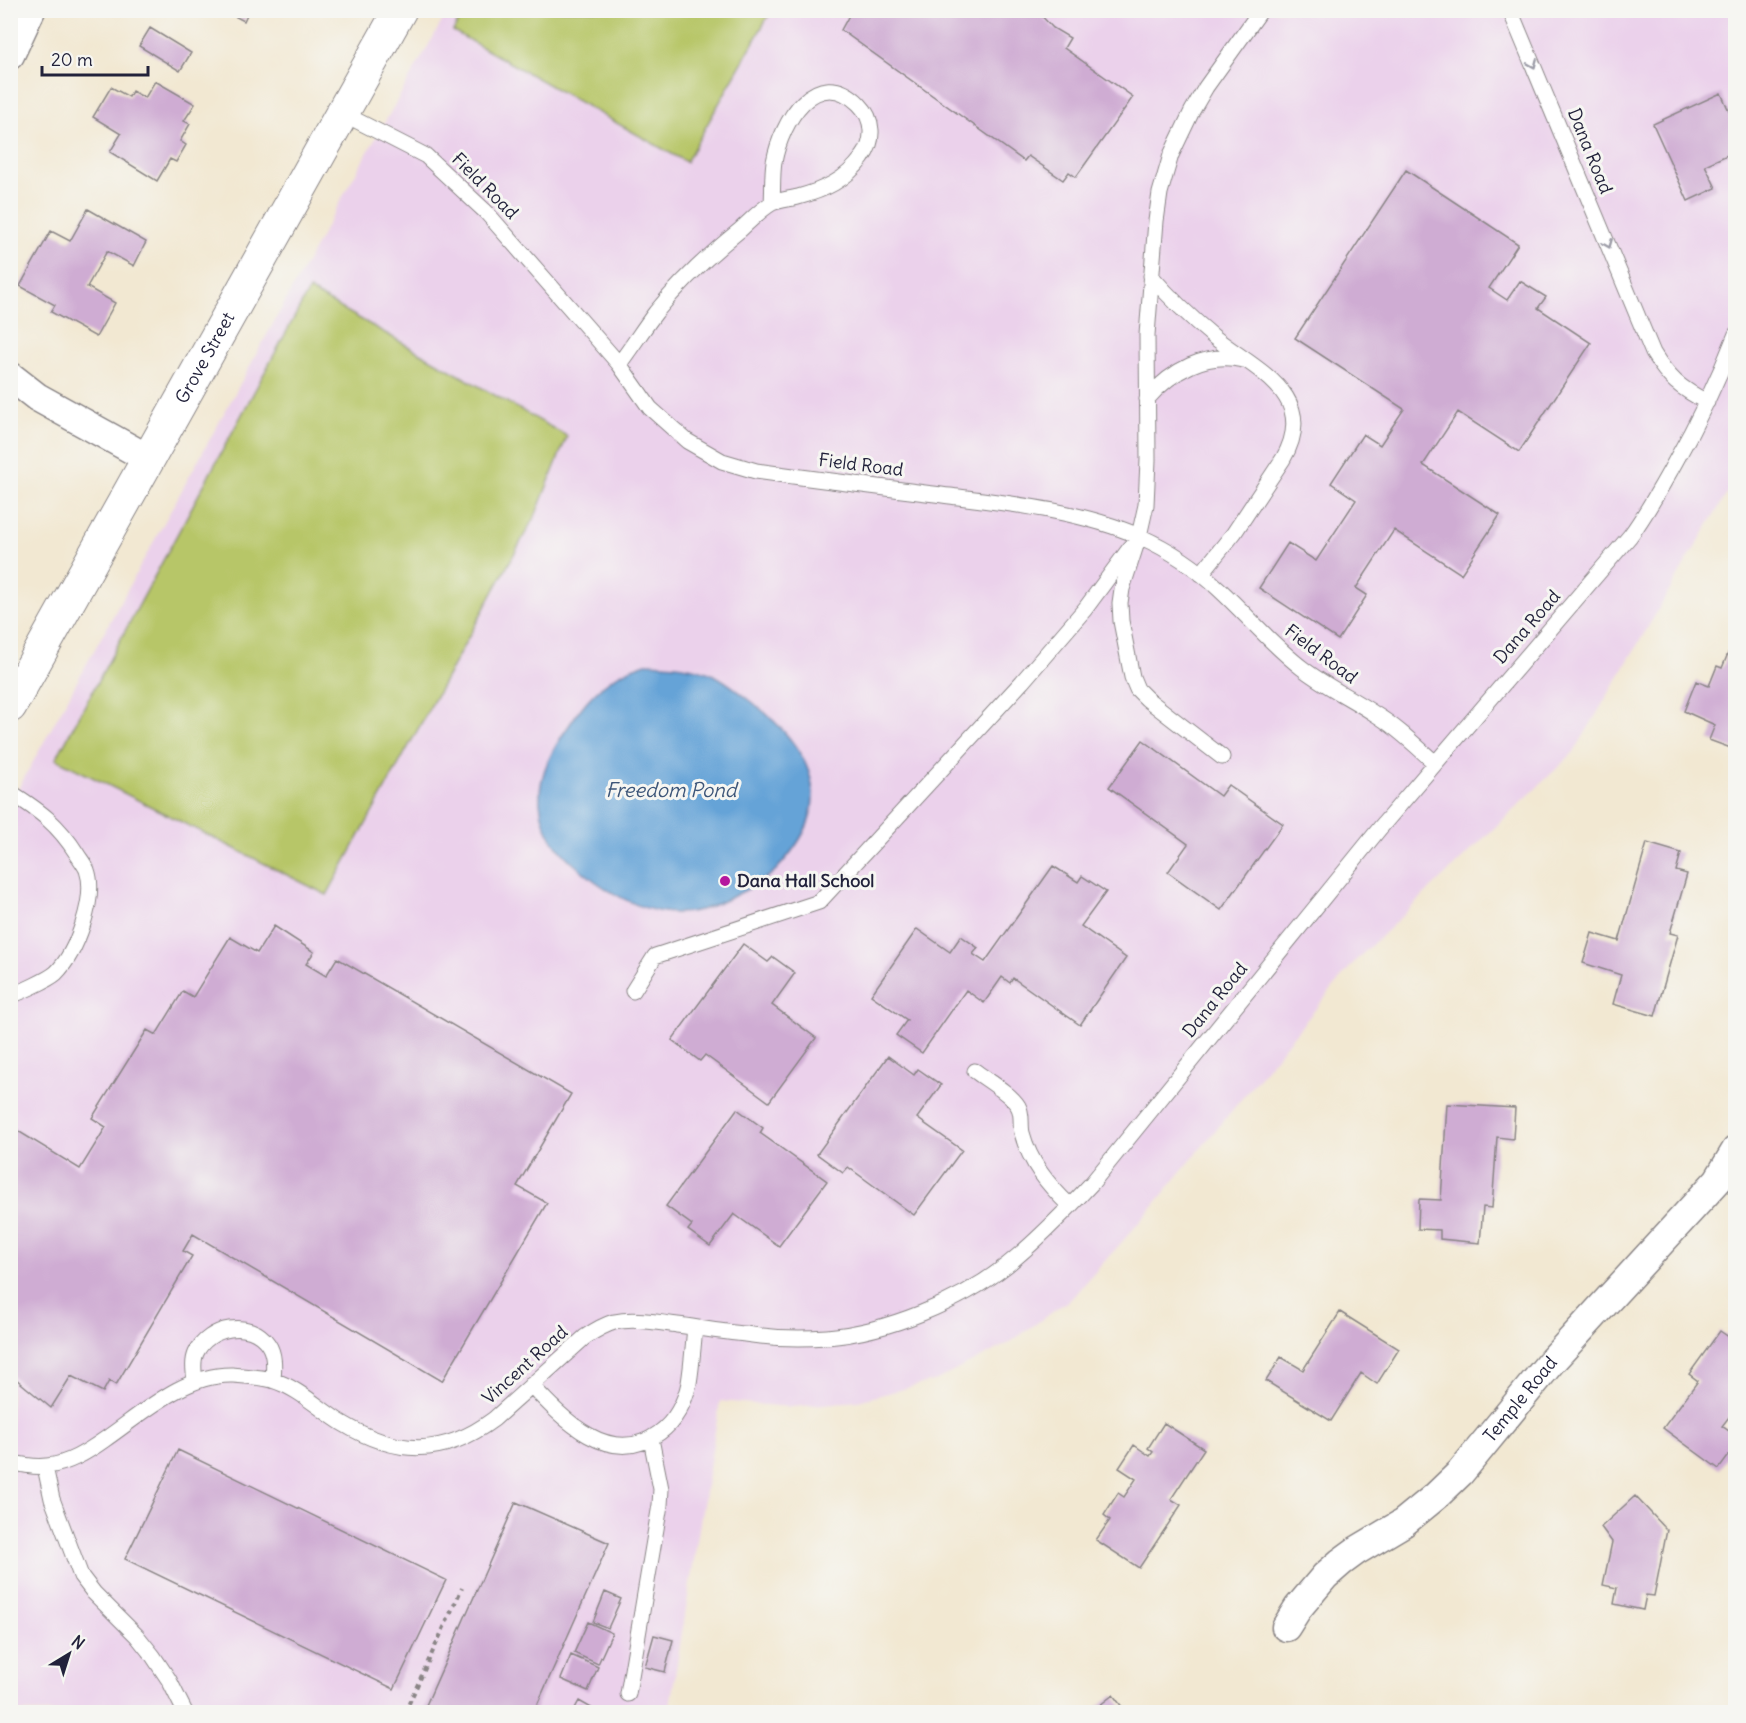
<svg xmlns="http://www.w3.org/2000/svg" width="1746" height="1723" font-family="Delius,sans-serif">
  <rect width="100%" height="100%" fill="#f6f6f2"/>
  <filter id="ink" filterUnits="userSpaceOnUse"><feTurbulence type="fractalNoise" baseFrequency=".0167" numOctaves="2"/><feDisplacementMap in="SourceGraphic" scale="12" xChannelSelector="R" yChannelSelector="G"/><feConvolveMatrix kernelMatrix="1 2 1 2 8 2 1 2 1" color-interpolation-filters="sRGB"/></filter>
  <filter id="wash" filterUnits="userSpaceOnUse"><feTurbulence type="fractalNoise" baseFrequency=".008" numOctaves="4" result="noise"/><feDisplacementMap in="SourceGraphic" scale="24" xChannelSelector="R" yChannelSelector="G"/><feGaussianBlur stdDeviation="1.35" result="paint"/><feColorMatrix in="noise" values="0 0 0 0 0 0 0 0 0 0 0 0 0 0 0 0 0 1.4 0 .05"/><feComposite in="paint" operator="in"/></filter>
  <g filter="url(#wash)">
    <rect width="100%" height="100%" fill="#f2e8d2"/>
    <path fill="#ebd1eb" d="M448,11h1287v469l-161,272 -218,208 -212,257 -72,81 -63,45 -72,37 -79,21 -68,6 -70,-6 -51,311h-658v-910l337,-615z"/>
    <path fill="#b7c668" stroke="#6c7452" stroke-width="1.5" d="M465,10h306v1l-85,151 -233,-131z
      M309,290l258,146 -31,78 -209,381 -271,-136z"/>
    <path fill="#65a3d7" stroke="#446289" stroke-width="1.5" d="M646,663c22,1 45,2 66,11 11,5 21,13 30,20 36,27 81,69 69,119 -4,20 -21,42 -35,57 -11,11 -28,19 -42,26 -11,5 -22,11 -34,14 -43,12 -87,-13 -119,-40 -23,-19 -38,-37 -41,-67 -2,-30 14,-56 30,-79 19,-30 41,-50 76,-61z"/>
    <g id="blocks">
      <path fill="#cfacd3" d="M223,10h26l-5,11z
        M852,10h184l17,18 17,10 -6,10 69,49 -57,80 -7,-5 -6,8 -35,-24 -4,5 -183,-131z
        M150,28l41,25 -11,18 -41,-25z
        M155,81l40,23 -11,17 6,3 -10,17 6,4 -10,17 -6,-3 -13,22 -47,-29 11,-18 -28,-17 18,-30 18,10 3,-6 13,7z
        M1721,93l8,18 7,-3v43l-31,14 11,23 -28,13 -35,-77z
        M1406,170l112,74 -29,44 18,12 13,-19 26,16 -8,11 53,35 -72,109 -61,-40 -35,53 77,50 -39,59 -67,-44 -38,58 11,7 -29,45 -79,-52 29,-45 28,18 40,-61 -25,-17 32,-49 17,11 24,-36 -109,-71z
        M88,209l58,33 -12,24 -27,-15 -20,36 28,16 -19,34 -45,-25 4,-7 -35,-19 31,-55 19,10z
        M1732,644l4,1v105l-27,-10 6,-15 -31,-14 12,-30 13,5 8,-20 5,2z
        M1143,740l77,56 8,-11 55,39 -62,86 -53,-38 20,-28 -79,-57z
        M1647,843l34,10 -5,18 11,3 -17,59 8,2 -23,81 -42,-12 8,-29 -38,-12 9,-30 27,8z
        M1053,866l25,16 4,-6 24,16 -25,34 45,32 -46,67 -67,-47 -3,5 -8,-6 -18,26 -18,-13 -44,63 -26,-18 11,-15 -36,-25 46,-66 33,23 11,-16 17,12 -5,6 12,8z
        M274,926l40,26 -8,12 20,12 11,-18 234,136 -54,92 30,17 -105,178 -249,-147 -10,17 9,5 -76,129 -7,-4 -6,11 -32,-16 -20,32 -41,-34v-248l70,43 26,-42 -14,-9 55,-88 9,5 27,-44 10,6 37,-60 27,16z
        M743,944l25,18 5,-5 22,16 -23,32 44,33 -47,64 -64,-47 -5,6 -28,-21z
        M888,1056l26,19 4,-6 23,16 -24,33 45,32 -48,65 -66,-48 -5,6 -26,-19z
        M1447,1104l68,4 -2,31 -16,-2 -5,71 -9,-1 -3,36 -40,-4v-9l-22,-1 1,-30 22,1z
        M737,1109l26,19 -3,5 67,48 -48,65 -45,-32 -24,32 -22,-16 4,-5 -26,-19z
        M1340,1312l59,37 -22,35 -16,-11 -30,48 -65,-40 15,-24 22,13z
        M1720,1331l16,11v66l-14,18 14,10v10l-17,23 -56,-41 35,-47 -9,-7z
        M1164,1423l40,26 -33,50 10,6 -42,63 -43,-28 14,-20 -6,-5 14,-22 6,4 12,-18 -17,-11 15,-23 16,11 3,-4 -5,-4z
        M178,1450l268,130 -52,109 -269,-130z
        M1635,1496l32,34 -13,66 -8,-1 -3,15 -29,-6 3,-16 -14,-3 9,-43 -11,-15z
        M516,1502l93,41 -75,169h-111z
        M605,1592l16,7 -13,29 -15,-6z
        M588,1622l24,11 -14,31 -24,-11z
        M654,1635l19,5 -8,32 -20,-5z
        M571,1655l27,12 -10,24 -27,-12z
        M1113,1695l13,17h-35z
        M579,1701l16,9 -1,2h-21z"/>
    </g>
  </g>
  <g filter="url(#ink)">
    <use href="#blocks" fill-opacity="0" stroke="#8a8586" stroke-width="1.5"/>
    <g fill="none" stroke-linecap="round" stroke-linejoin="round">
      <defs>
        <path id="service" d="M1510,10l143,343c16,26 27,35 54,49
          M342,113l84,43 60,56 133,152 31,44 37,33 35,20 34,10c65,9 130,17 194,25 64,8 131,15 191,41 29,13 56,31 79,53 28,26 52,55 82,78 23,18 49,30 73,46 22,13 41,32 60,49
          M1151,276c19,22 40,42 63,61 41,33 106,58 69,122l-49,74 -33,41
          M619,364c13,-17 24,-35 37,-52 25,-31 53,-57 84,-82 10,-9 20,-20 32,-27 7,-3 18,-4 26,-6 26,-7 48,-17 64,-39 13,-17 12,-39 -3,-54 -43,-42 -78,19 -85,58 -2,13 -1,28 -2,41
          M1147,399c24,-28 59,-48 96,-39
          M1222,757l-75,-58 -10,-10 -5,-12 -11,-56 -1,-18 2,-14 17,-53 7,-31 2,-45 -1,-125 9,-114 4,-28 11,-38 21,-44 14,-24 55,-77
          M10,792c30,19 48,32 67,62 3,5 8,11 10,16 10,28 -11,83 -31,103 -8,7 -35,19 -46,23
          M633,991l22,-35 164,-54 203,-220 63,-73 45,-61
          M975,1071c12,9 36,23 43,35 5,8 2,18 4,27 8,30 26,52 48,73
          M195,1381c-1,-9 -3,-19 1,-28 12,-26 54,-35 72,-9 7,10 6,24 5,36
          M531,1385c32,34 79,84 128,48 16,-11 26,-31 30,-50 3,-18 4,-37 6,-55
          M10,1462c12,3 25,6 37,4 21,-2 40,-14 57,-26 38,-26 80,-66 128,-65 13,1 27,2 40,5 27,8 47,29 70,43 55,33 101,34 152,-4l91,-82c9,-6 19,-12 29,-15 20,-4 43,0 63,3 23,3 45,7 68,9 26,4 56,5 82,3 60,-5 133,-35 180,-72 31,-25 58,-53 85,-82l288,-355 250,-292c17,-23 30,-47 44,-72 24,-42 44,-84 62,-130
          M45,1467l7,32 29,77 13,17 43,43 16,20 16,24 16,32
          M628,1694l32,-189 1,-16 -10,-50"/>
        <g id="minor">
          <path d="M10,55l21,-45"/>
          <path d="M10,376l27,21 112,62"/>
          <path id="s1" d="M1286,1627l12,-19 27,-32 16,-14 15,-11 47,-28 33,-27 24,-23 91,-111 167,-182 18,-30"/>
        </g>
        <g id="tertiary">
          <path id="s2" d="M10,706l390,-696"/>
        </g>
      </defs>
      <use href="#service" stroke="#8a8586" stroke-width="17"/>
      <use href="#minor" stroke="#8a8586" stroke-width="31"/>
      <use href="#tertiary" stroke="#8a8586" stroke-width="35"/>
      <path stroke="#8a8586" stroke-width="4" stroke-dasharray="4.5 4.5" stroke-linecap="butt" d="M405,1712l57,-124"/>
      <use href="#service" stroke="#fff" stroke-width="15"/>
      <use href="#minor" stroke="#fff" stroke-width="28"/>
      <use href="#tertiary" stroke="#fff" stroke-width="33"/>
    </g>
    <defs><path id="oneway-chevron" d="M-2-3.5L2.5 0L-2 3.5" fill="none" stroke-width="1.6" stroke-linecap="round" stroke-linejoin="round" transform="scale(1.5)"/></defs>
    <g stroke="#9c9ca7">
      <use href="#oneway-chevron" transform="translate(1533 64) rotate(67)"/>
      <use href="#oneway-chevron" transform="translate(1608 244) rotate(68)"/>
    </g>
  </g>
  <circle fill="#b5179e" stroke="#f6f6f2" stroke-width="2" cx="725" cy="881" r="6"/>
  <g text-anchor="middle" stroke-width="6" stroke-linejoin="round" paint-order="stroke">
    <g font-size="18" fill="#22223b" stroke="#f6f6f2">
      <text transform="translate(1590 151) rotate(68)" y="6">Dana Road</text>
      <text transform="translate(485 186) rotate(45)" y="6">Field Road</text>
      <text dy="6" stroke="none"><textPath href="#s2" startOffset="399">Grove Street</textPath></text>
      <text transform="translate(861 465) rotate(7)" y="6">Field Road</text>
      <text transform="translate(1527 627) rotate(-49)" y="6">Dana Road</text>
      <text transform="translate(1321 654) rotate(37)" y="6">Field Road</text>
      <text transform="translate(1215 1000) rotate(-51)" y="6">Dana Road</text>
      <text transform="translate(525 1365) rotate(-42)" y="6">Vincent Road</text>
      <text dy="6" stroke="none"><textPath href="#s1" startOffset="330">Temple Road</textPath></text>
    </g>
    <g font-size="18" font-weight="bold" fill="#22223b" stroke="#f6f6f2" text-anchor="start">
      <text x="737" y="887">Dana Hall School</text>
    </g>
    <g font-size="20" font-style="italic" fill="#3d5679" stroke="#f6f6f2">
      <text x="671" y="797">Freedom Pond</text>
    </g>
  </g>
  <rect width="1746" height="1723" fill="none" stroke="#f6f6f2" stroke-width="36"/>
  <g transform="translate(69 1654) rotate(38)" stroke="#f6f6f2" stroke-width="4.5" paint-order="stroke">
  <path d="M0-4.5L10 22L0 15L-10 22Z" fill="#22223b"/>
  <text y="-9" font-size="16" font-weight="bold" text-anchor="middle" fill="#22223b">N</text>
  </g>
  <path d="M42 66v9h106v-9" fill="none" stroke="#22223b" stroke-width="3"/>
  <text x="51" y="66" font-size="18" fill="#22223b" stroke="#f6f6f2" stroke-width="4.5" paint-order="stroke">20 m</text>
</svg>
